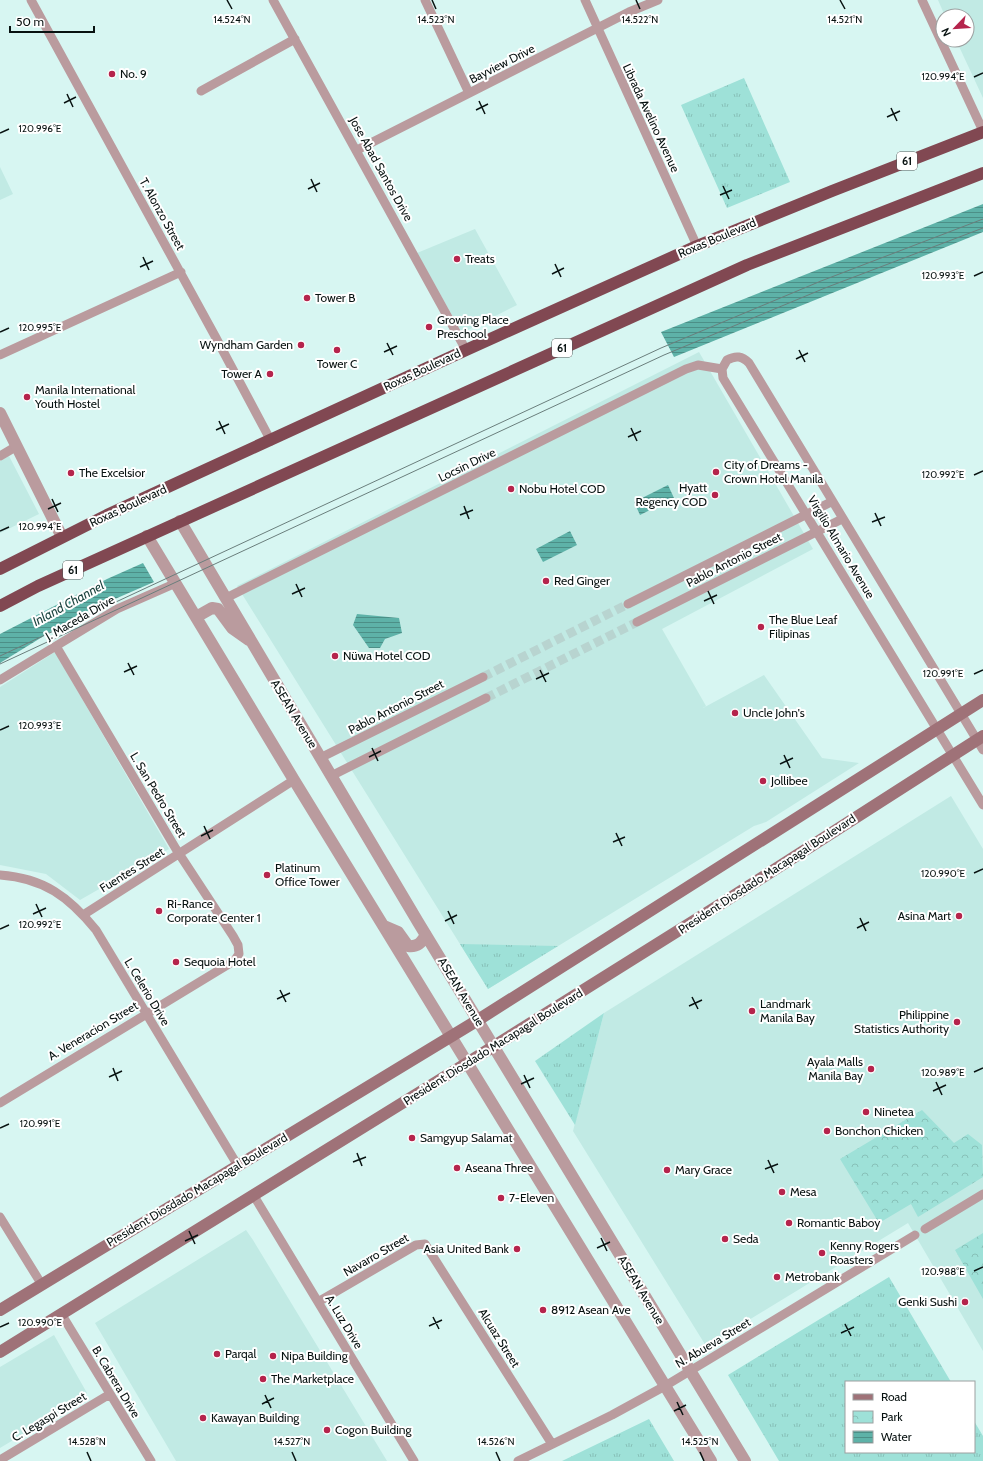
<svg xmlns="http://www.w3.org/2000/svg" width="983" height="1461" font-family="Cabin,sans-serif">
  <defs>
    <pattern id="grass-tufts" width="24" height="20" patternUnits="userSpaceOnUse"><rect width="24" height="20" fill="#9ee1d8"/><path d="M3 7l-1-3M5 7V3M7 7l1-3M15 17l-1-3M17 17v-4M19 17l1-3" fill="none" stroke="#87c0b8"/></pattern>
    <pattern id="park-crowns" width="20" height="18" patternUnits="userSpaceOnUse"><rect width="20" height="18" fill="#9ee1d8"/><path d="M2 6a3 3 0 1 1 6 0M12 15a3 3 0 1 1 6 0" fill="none" stroke="#87c0b8"/></pattern>
    <pattern id="water-rules" width="6" height="5" patternUnits="userSpaceOnUse"><rect width="6" height="5" fill="#5eb2a8"/><path d="M0 2.5h6" fill="none" stroke="#4c8f87"/></pattern>
  </defs>
  <rect width="100%" height="100%" fill="#d7f6f2"/>
  <path fill="#c1eae4" d="M938,0h45v98l-27,-58h11v-24h-22z
    M0,167l13,27 -13,6z
    M475,229l42,76 -55,28 -45,-80z
    M699,352l114,197 -151,80 44,77 -3,2 61,-33 58,83 37,5 -93,59 -12,4 -266,163 -251,-403z
    M9,456l30,58 -39,19v-72z
    M55,652l114,197 -89,51 -34,-26 -46,-9v-178z
    M951,796l32,53v502l-75,-128 -202,123 -133,-215 31,-118z
    M246,1230l7,10 134,221h-211l-81,-138z
    M54,1335l33,58 -7,7 -80,48v-81z"/>
  <path fill="url(#grass-tufts)" d="M744,78l46,104 -63,26 -46,-103z
    M460,944l98,2 -70,43z
    M604,1013l-29,112 -40,-64z
    M889,1277l62,105h-105v70h128v-31l9,15v25h-204l-51,-86z
    M649,1419l25,42h-112z"/>
  <path fill="url(#park-crowns)" d="M922,1110l32,33 14,-9 14,11 1,32 -65,40 -7,-13 -32,19 -39,-64z
    M983,1233v66l-28,-49z"/>
  <path fill="url(#water-rules)" d="M983,204v28l-309,125 -13,-25z
    M668,485l6,13 -34,17 -6,-13z
    M570,531l7,14 -34,17 -7,-13z
    M143,563l11,19 -76,33 -78,48v-29l107,-55z
    M357,614l42,4 3,15 -17,6 -5,9h-11l-16,-23z"/>
  <g fill="none" stroke-linecap="round" stroke-linejoin="round">
    <path stroke="#b8d4d0" stroke-width="9" stroke-dasharray="9 4.5" stroke-linecap="butt" d="M483,677l145,-73
      M486,698l151,-76"/>
    <path stroke="#ba9b9e" stroke-width="9" d="M31,0l184,336 56,105
      M273,0l193,350
      M425,0l44,93
      M585,0l112,246
      M922,0l61,131
      M201,91l94,-52
      M357,150l272,-138 29,-12
      M0,355l181,-83
      M0,456l17,-10
      M226,598l460,-229 12,-4 24,4
      M628,604l203,-102
      M637,622l205,-103
      M0,680l117,-71 59,-26
      M983,750l-234,-387c-7,-7 -13,-8 -22,-3l-5,9 1,9 260,427
      M320,758l163,-81
      M331,776l155,-78
      M0,875c44,3 69,22 96,55l142,236
      M83,915l211,-135
      M0,1103l234,-142 5,-7 -1,-9 -5,-9 -57,-87 -120,-203
      M254,1196l160,265
      M0,1217l42,68
      M925,1229l58,-35
      M318,1302l98,-57 9,-1 127,200
      M62,1315l89,146
      M0,1460l110,-66
      M518,1461l94,-46 53,-29 250,-151"/>
    <path stroke="#ba9b9e" stroke-width="12" d="M0,413l62,124
      M180,521l238,401 327,539
      M147,536l147,244 417,681
      M196,617l16,-9 6,1 14,19 17,12
      M384,926l14,6 10,14c10,1 13,-3 18,-11"/>
    <path stroke="#9f7278" stroke-width="12" d="M0,1310l478,-290 505,-320
      M0,1352l467,-289 249,-156 267,-171"/>
    <path stroke="#814852" stroke-width="12" d="M0,569l107,-54 359,-165 231,-104 135,-55 151,-59
      M0,606l38,-20 709,-321 236,-92"/>
    <path stroke="#6a7e7c" stroke-width="1" d="M0,656l661,-308 160,-67 162,-62
      M0,664l664,-309 161,-67 158,-60"/>
  </g>
  <path fill="none" stroke="#081211" stroke-width="1.5" d="M227,0l5,9M432,0l4,9M636,0l4,9M840,0l5,9M974,77l9,-4M67,94l6,13M479,101l6,13M64,103l12,-6M891,108l6,13M476,110l12,-6M887,117l13,-6M0,133l9,-4M311,179l6,13M723,186l6,13M308,189l12,-6M720,195l12,-5M143,257l6,13M555,264l6,13M140,267l13,-6M552,274l12,-6M974,276l9,-4M0,332l9,-4M387,343l6,12M799,350l6,12M384,352l13,-6M796,359l12,-6M219,421l6,13M631,428l6,13M216,430l13,-6M628,437l13,-6M974,475l9,-4M52,499l6,13M464,506l5,13M48,509l13,-6M875,513l6,13M460,515l13,-5M872,522l13,-5M0,531l9,-4M296,584l6,13M708,591l6,13M292,594l13,-6M704,601l13,-6M128,663l6,12M540,670l6,12M124,672l13,-6M974,674l9,-4M536,679l13,-6M0,730l9,-4M372,748l6,13M784,755l6,13M369,757l12,-6M780,764l13,-6M204,826l6,13M616,833l6,13M201,836l12,-6M613,842l12,-5M974,873l9,-4M36,904l6,13M448,911l6,13M33,914l13,-6M860,918l6,13M445,921l12,-6M857,928l12,-6M0,929l9,-4M280,990l6,12M692,997l6,12M277,999l13,-6M689,1006l13,-6M113,1068l5,13M974,1072l9,-4M524,1075l6,13M109,1077l13,-6M936,1082l6,13M521,1084l13,-6M933,1091l13,-6M0,1128l9,-4M357,1153l5,13M768,1160l6,13M353,1162l13,-5M765,1169l13,-5M189,1231l6,13M601,1238l6,13M185,1241l13,-6M597,1248l13,-6M974,1271l9,-4M433,1317l6,12M845,1324l6,12M429,1326l13,-6M0,1327l9,-4M841,1333l13,-6M265,1395l6,13M677,1402l6,13M262,1404l12,-6M674,1411l12,-6M87,1452l4,9M292,1452l4,9M496,1452l4,9M700,1452l4,9"/>
  <g fill="#b5244c" stroke="#fff" stroke-width="1.5">
    <circle cx="112" cy="74" r="4"/>
    <circle cx="457" cy="259" r="4"/>
    <circle cx="307" cy="298" r="4"/>
    <circle cx="429" cy="327" r="4"/>
    <circle cx="301" cy="345" r="4"/>
    <circle cx="337" cy="350" r="4"/>
    <circle cx="270" cy="374" r="4"/>
    <circle cx="27" cy="397" r="4"/>
    <circle cx="716" cy="472" r="4"/>
    <circle cx="71" cy="473" r="4"/>
    <circle cx="511" cy="489" r="4"/>
    <circle cx="715" cy="495" r="4"/>
    <circle cx="546" cy="581" r="4"/>
    <circle cx="761" cy="627" r="4"/>
    <circle cx="335" cy="656" r="4"/>
    <circle cx="735" cy="713" r="4"/>
    <circle cx="763" cy="781" r="4"/>
    <circle cx="267" cy="875" r="4"/>
    <circle cx="159" cy="911" r="4"/>
    <circle cx="959" cy="916" r="4"/>
    <circle cx="176" cy="962" r="4"/>
    <circle cx="752" cy="1011" r="4"/>
    <circle cx="957" cy="1022" r="4"/>
    <circle cx="871" cy="1069" r="4"/>
    <circle cx="866" cy="1112" r="4"/>
    <circle cx="827" cy="1131" r="4"/>
    <circle cx="412" cy="1138" r="4"/>
    <circle cx="457" cy="1168" r="4"/>
    <circle cx="667" cy="1170" r="4"/>
    <circle cx="782" cy="1192" r="4"/>
    <circle cx="501" cy="1198" r="4"/>
    <circle cx="789" cy="1223" r="4"/>
    <circle cx="725" cy="1239" r="4"/>
    <circle cx="517" cy="1249" r="4"/>
    <circle cx="822" cy="1253" r="4"/>
    <circle cx="777" cy="1277" r="4"/>
    <circle cx="965" cy="1302" r="4"/>
    <circle cx="543" cy="1310" r="4"/>
    <circle cx="217" cy="1354" r="4"/>
    <circle cx="273" cy="1356" r="4"/>
    <circle cx="263" cy="1379" r="4"/>
    <circle cx="203" cy="1418" r="4"/>
    <circle cx="327" cy="1430" r="4"/>
  </g>
  <g text-anchor="middle" stroke-width="4" stroke-linejoin="round" paint-order="stroke">
    <g fill="#fff" stroke="#525958" stroke-width="1">
      <rect x="897" y="152" width="20" height="18" rx="3"/>
      <rect x="552" y="339" width="20" height="18" rx="3"/>
      <rect x="63" y="561" width="20" height="18" rx="3"/>
    </g>
    <g font-size="11" font-weight="bold" fill="#081211">
      <text x="907" y="165">61</text>
      <text x="562" y="352">61</text>
      <text x="73" y="574">61</text>
    </g>
    <g font-size="12" fill="#081211" stroke="#fff">
      <text transform="translate(502 64) rotate(-27)" y="4">Bayview Drive</text>
      <text transform="translate(651 118) rotate(65)" y="4">Librada Avelino Avenue</text>
      <text transform="translate(381 169) rotate(61)" y="4">Jose Abad Santos Drive</text>
      <text transform="translate(162 214) rotate(61)" y="4">T. Alonzo Street</text>
      <text transform="translate(717 238) rotate(-23)" y="4">Roxas Boulevard</text>
      <text transform="translate(422 370) rotate(-25)" y="4">Roxas Boulevard</text>
      <text transform="translate(467 465) rotate(-26)" y="4">Locsin Drive</text>
      <text transform="translate(128 506) rotate(-25)" y="4">Roxas Boulevard</text>
      <text transform="translate(841 547) rotate(59)" y="4">Virgilio Almario Avenue</text>
      <text transform="translate(734 560) rotate(-27)" y="4">Pablo Antonio Street</text>
      <text transform="translate(80 618) rotate(-30)" y="4">J. Maceda Drive</text>
      <text transform="translate(396 707) rotate(-27)" y="4">Pablo Antonio Street</text>
      <text transform="translate(294 714) rotate(59)" y="4">ASEAN Avenue</text>
      <text transform="translate(158 795) rotate(59)" y="4">L. San Pedro Street</text>
      <text transform="translate(132 870) rotate(-32)" y="4">Fuentes Street</text>
      <text transform="translate(767 874) rotate(-33)" y="4">President Diosdado Macapagal Boulevard</text>
      <text transform="translate(147 992) rotate(59)" y="4">L. Celerio Drive</text>
      <text transform="translate(461 992) rotate(59)" y="4">ASEAN Avenue</text>
      <text transform="translate(93 1031) rotate(-31)" y="4">A. Veneracion Street</text>
      <text transform="translate(493 1047) rotate(-32)" y="4">President Diosdado Macapagal Boulevard</text>
      <text transform="translate(197 1190) rotate(-31)" y="4">President Diosdado Macapagal Boulevard</text>
      <text transform="translate(376 1255) rotate(-30)" y="4">Navarro Street</text>
      <text transform="translate(641 1290) rotate(59)" y="4">ASEAN Avenue</text>
      <text transform="translate(344 1322) rotate(59)" y="4">A. Luz Drive</text>
      <text transform="translate(499 1338) rotate(58)" y="4">Alcuaz Street</text>
      <text transform="translate(713 1343) rotate(-31)" y="4">N. Abueva Street</text>
      <text transform="translate(116 1382) rotate(59)" y="4">B. Cabrera Drive</text>
      <text transform="translate(49 1417) rotate(-31)" y="4">C. Legaspi Street</text>
    </g>
    <g font-size="12" fill="#081211" stroke="#fff" text-anchor="start">
      <text x="120" y="78">No. 9</text>
      <text x="465" y="263">Treats</text>
      <text x="315" y="302">Tower B</text>
      <text x="437" y="324">Growing Place<tspan x="437" dy="14">Preschool</tspan></text>
      <text x="293" y="349" text-anchor="end">Wyndham Garden</text>
      <text x="337" y="368" text-anchor="middle">Tower C</text>
      <text x="262" y="378" text-anchor="end">Tower A</text>
      <text x="35" y="394">Manila International<tspan x="35" dy="14">Youth Hostel</tspan></text>
      <text x="724" y="469">City of Dreams -<tspan x="724" dy="14">Crown Hotel Manila</tspan></text>
      <text x="79" y="477">The Excelsior</text>
      <text x="707" y="492" text-anchor="end">Hyatt<tspan x="707" dy="14">Regency COD</tspan></text>
      <text x="519" y="493">Nobu Hotel COD</text>
      <text x="554" y="585">Red Ginger</text>
      <text x="769" y="624">The Blue Leaf<tspan x="769" dy="14">Filipinas</tspan></text>
      <text x="343" y="660">Nüwa Hotel COD</text>
      <text x="743" y="717">Uncle John's</text>
      <text x="771" y="785">Jollibee</text>
      <text x="275" y="872">Platinum<tspan x="275" dy="14">Office Tower</tspan></text>
      <text x="167" y="908">Ri-Rance<tspan x="167" dy="14">Corporate Center 1</tspan></text>
      <text x="951" y="920" text-anchor="end">Asina Mart</text>
      <text x="184" y="966">Sequoia Hotel</text>
      <text x="760" y="1008">Landmark<tspan x="760" dy="14">Manila Bay</tspan></text>
      <text x="949" y="1019" text-anchor="end">Philippine<tspan x="949" dy="14">Statistics Authority</tspan></text>
      <text x="863" y="1066" text-anchor="end">Ayala Malls<tspan x="863" dy="14">Manila Bay</tspan></text>
      <text x="874" y="1116">Ninetea</text>
      <text x="835" y="1135">Bonchon Chicken</text>
      <text x="420" y="1142">Samgyup Salamat</text>
      <text x="465" y="1172">Aseana Three</text>
      <text x="675" y="1174">Mary Grace</text>
      <text x="790" y="1196">Mesa</text>
      <text x="509" y="1202">7-Eleven</text>
      <text x="797" y="1227">Romantic Baboy</text>
      <text x="733" y="1243">Seda</text>
      <text x="830" y="1250">Kenny Rogers<tspan x="830" dy="14">Roasters</tspan></text>
      <text x="509" y="1253" text-anchor="end">Asia United Bank</text>
      <text x="785" y="1281">Metrobank</text>
      <text x="957" y="1306" text-anchor="end">Genki Sushi</text>
      <text x="551" y="1314">8912 Asean Ave</text>
      <text x="225" y="1358">Parqal</text>
      <text x="281" y="1360">Nipa Building</text>
      <text x="271" y="1383">The Marketplace</text>
      <text x="211" y="1422">Kawayan Building</text>
      <text x="335" y="1434">Cogon Building</text>
    </g>
    <g font-size="13" font-style="italic" fill="#1c443f" stroke="#fff">
      <text transform="translate(68 603) rotate(-29)" y="5">Inland Channel</text>
    </g>
  </g>
  <g font-size="10" text-anchor="middle" fill="#081211" stroke="#fff" stroke-width="4" stroke-linejoin="round" paint-order="stroke">
    <text x="436" y="23">14.523°N</text>
    <text x="640" y="23">14.522°N</text>
    <text x="232" y="23">14.524°N</text>
    <text x="845" y="23">14.521°N</text>
    <text x="943" y="80">120.994°E</text>
    <text x="40" y="132">120.996°E</text>
    <text x="943" y="279">120.993°E</text>
    <text x="40" y="331">120.995°E</text>
    <text x="943" y="478">120.992°E</text>
    <text x="40" y="530">120.994°E</text>
    <text x="943" y="677">120.991°E</text>
    <text x="40" y="729">120.993°E</text>
    <text x="943" y="877">120.990°E</text>
    <text x="40" y="928">120.992°E</text>
    <text x="943" y="1076">120.989°E</text>
    <text x="40" y="1127">120.991°E</text>
    <text x="943" y="1275">120.988°E</text>
    <text x="40" y="1326">120.990°E</text>
    <text x="87" y="1445">14.528°N</text>
    <text x="292" y="1445">14.527°N</text>
    <text x="496" y="1445">14.526°N</text>
    <text x="700" y="1445">14.525°N</text>
  </g>
  <rect x="845" y="1381" width="130" height="72" fill="#ffffff" stroke="#9ca0a0"/>
  <rect x="853" y="1394" width="20" height="6" fill="#9f7278" stroke="#9ca0a0"/>
  <text x="881" y="1401" font-size="12" fill="#081211">Road</text>
  <rect x="853" y="1411" width="20" height="12" fill="url(#park-crowns)" stroke="#9ca0a0"/>
  <text x="881" y="1421" font-size="12" fill="#081211">Park</text>
  <rect x="853" y="1431" width="20" height="12" fill="url(#water-rules)" stroke="#9ca0a0"/>
  <text x="881" y="1441" font-size="12" fill="#081211">Water</text>
  <g transform="translate(955 28) rotate(245)"><circle r="19" fill="#ffffff" stroke="#9ca0a0"/>
  <path d="M0-3L7 15L0 10L-7 15Z" fill="#b5244c"/>
  <text y="-6" font-size="11" font-weight="bold" text-anchor="middle" fill="#081211">N</text>
  </g>
  <path d="M10 26v6h84v-6" fill="none" stroke="#081211" stroke-width="2"/>
  <text x="16" y="26" font-size="12" fill="#081211" stroke="#ffffff" stroke-width="3" paint-order="stroke">50 m</text>
</svg>
